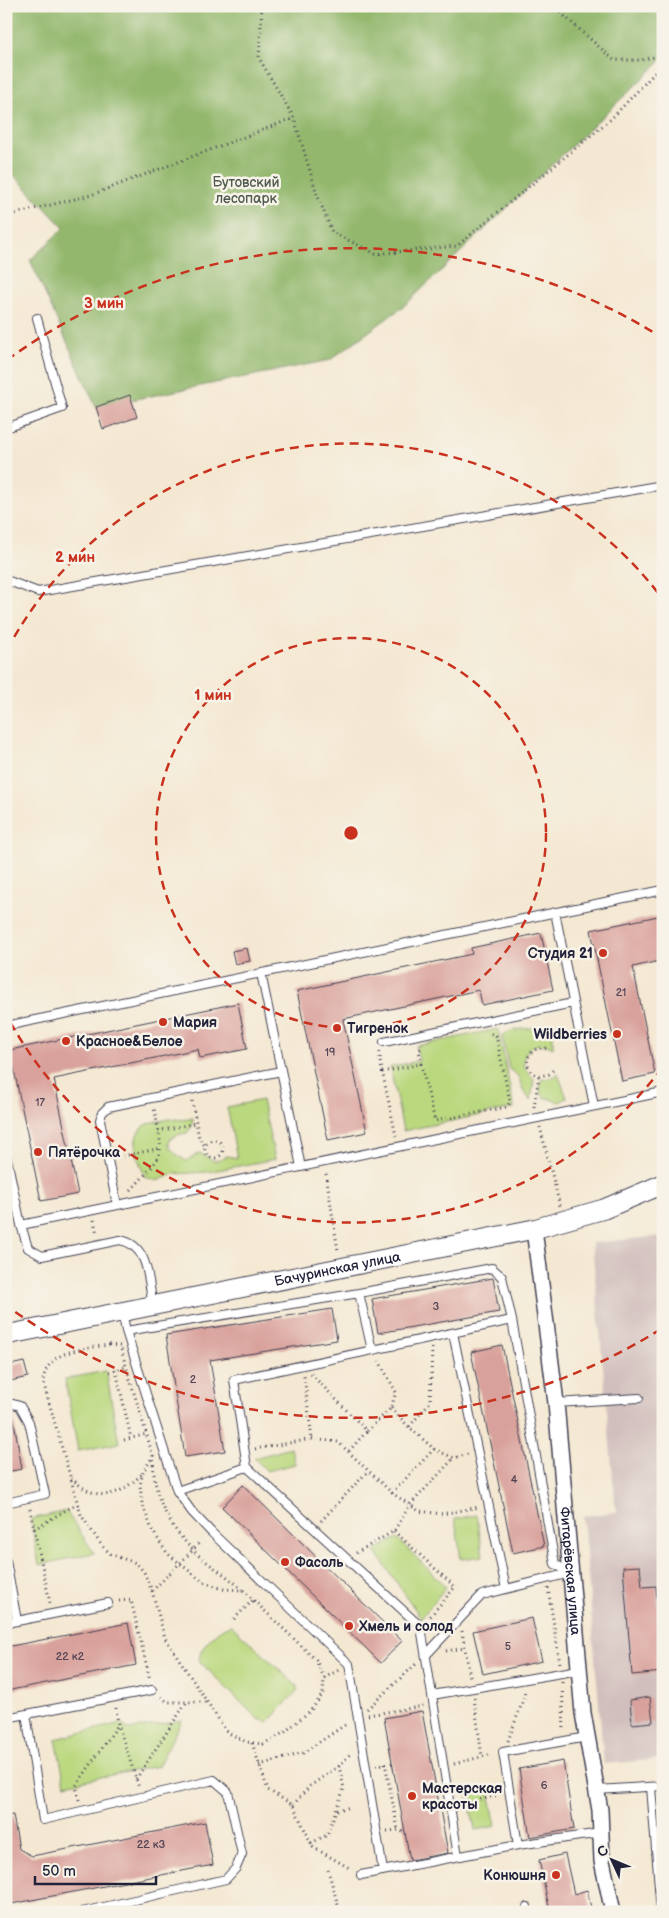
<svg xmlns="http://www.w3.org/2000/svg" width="669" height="1918" font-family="'Balsamiq Sans',sans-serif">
  <rect width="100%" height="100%" fill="#f7f3e8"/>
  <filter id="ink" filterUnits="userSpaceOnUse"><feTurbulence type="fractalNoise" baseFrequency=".02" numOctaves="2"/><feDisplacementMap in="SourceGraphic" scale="10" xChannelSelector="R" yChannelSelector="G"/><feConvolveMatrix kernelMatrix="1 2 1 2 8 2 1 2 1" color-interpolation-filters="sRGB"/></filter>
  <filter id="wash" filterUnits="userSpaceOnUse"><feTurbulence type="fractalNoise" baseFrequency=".0096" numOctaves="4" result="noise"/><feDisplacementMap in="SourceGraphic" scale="20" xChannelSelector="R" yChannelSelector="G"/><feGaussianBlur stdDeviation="1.12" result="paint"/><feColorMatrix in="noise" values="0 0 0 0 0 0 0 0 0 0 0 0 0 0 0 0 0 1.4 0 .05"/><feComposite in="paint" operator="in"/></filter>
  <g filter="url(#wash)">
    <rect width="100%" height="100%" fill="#f4e8d2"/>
    <path fill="#d1bfbd" d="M663,1236v523l-59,5 -21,-248 33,-4 -24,-269z"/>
    <path fill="#bad87e" stroke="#6e7d5c" d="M553,1022v26c-17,-10 -34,3 -28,21l9,10 -3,22 -7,-9 -6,-16 -9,-7 -7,-33c13,-11 32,-4 51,-14z
      M498,1029l16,79 -111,23 -13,-64 29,-6 -3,-15z
      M558,1074l9,24 -8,4 -15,-5 -4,-5 1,-12 10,-2z
      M262,1100l13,59 -68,13 -33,2 -17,7 -12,-4c-9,-23 -20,-50 13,-56 5,0 11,-3 16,-2 7,1 11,1 19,-1l-1,8 -5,7c-4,1 -8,1 -12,3 -16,8 4,20 11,25l13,-8 16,8 12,-5 10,2 -10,-51z
      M106,1371l13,72 -41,8 -13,-72z
      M291,1448l4,16 -28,7 -13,-13z
      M66,1511l28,42 -55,12 -8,-46z
      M477,1515l6,41 -22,3 -6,-40z
      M397,1538l49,49 -25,31 -46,-67z
      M231,1625l65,60 2,5 -30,32 -10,-3 -58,-57c-5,-12 20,-36 31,-37z
      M182,1720l-24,46 -93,18 -9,-45 65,-16 8,7z
      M488,1787l8,39 -21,4 -8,-39z"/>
    <path fill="#93b86d" stroke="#5a6d54" d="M6,6h657v53l-259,247 -74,54 -234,47 -66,-147 34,-32 -55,-58 -3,2z"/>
    <g id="blocks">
      <path fill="#d9a19b" d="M130,395l7,22 -34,12 -7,-22z
        M663,915v45l-30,7 22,107 -33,7 -31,-151z
        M541,933l12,57 -71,15 -3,-15 -136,29 24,113 -39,8 -31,-149 175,-37 -1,-6z
        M247,948l3,13 -15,3 -3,-13z
        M238,1003l9,46 -47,9 -2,-9 -144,30 24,115 -37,7 -31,-151z
        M493,1278l6,34 -121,21 -6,-34z
        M332,1309l5,31 -127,20 15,91 -40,6 -19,-122z
        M502,1345l42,201 -31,7 -42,-201z
        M24,1362l4,15 -22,5v-16z
        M13,1416l9,53 -16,3v-55z
        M243,1485l159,156 -21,22 -159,-156z
        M640,1566l2,21 14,-1 7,86 -31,3 -9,-108z
        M532,1618l10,43 -59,13 -10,-43z
        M128,1623l8,42 -130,26v-44z
        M650,1697l3,25 -21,2 -2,-24z
        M422,1711l26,142 -38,7 -26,-142z
        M563,1761l11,68 -44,8 -11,-68z
        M13,1815l6,34 13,7 173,-34 8,43 -207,40v-89z
        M565,1854l9,40 13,-4 5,22h-42l-11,-52z"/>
    </g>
  </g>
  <g filter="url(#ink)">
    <use href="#blocks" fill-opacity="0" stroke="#424052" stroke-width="1"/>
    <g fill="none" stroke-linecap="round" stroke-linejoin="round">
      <defs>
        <path id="service" d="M6,428l56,-20 -25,-90
          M6,580l32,12 625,-107
          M555,912l39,194
          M261,973l40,194
          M6,1026l657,-136
          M384,1042l189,-39
          M6,1154l15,71
          M117,1205l-17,-85 2,-7 6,-6 173,-36
          M359,1293l13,57
          M153,1306c-5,-24 -3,-61 -33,-66l-78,16 -14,-8 -7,-23 642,-133
          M122,1312l4,19 51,160 15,21 19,20 138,132 34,207
          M126,1331l233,-38 133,-25 10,9 10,43 43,244 15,9
          M453,1333l53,256
          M6,1402l14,4 9,16 16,72 -39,9
          M556,1403l83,-5
          M247,1467l-13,-87 278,-60
          M177,1491l70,-24 174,160 37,229
          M6,1561l11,60 -11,2
          M17,1621l91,-18
          M426,1655l56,-60 88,-22
          M432,1695l147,-25
          M26,1714l17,106 171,-40 14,12 14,62 -6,14 -10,11 -144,33
          M6,1718l146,-28
          M651,1787l10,125
          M597,1790l66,-4
          M518,1845l-15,-93 84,-15
          M361,1875l157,-30 83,-12
          M527,1907l1,5"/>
        <g id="minor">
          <path id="s1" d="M534,1229l22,174 27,310 17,97 2,51 11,51"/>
        </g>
        <g id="tertiary">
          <path id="s2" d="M6,1335l528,-106 70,-20 59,-25"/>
        </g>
      </defs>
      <use href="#service" stroke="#424052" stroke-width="10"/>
      <use href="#minor" stroke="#424052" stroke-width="18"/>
      <use href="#tertiary" stroke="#424052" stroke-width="21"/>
      <path stroke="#424052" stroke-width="3" stroke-dasharray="1 4" stroke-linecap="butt" d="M262,6l-3,52 35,60 23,76 15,38 44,22 81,-8 154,-127 52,-55
        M553,6l61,54h27l22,-5
        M6,216l85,-21 203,-77
        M546,1048c-20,-2 -26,21 -7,28l10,-2 4,-4
        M380,1052v9l16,75
        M421,1064l14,57 72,-14 3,-5 -14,-66 -6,-3
        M382,1072l39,-8 -2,-14 4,-3
        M192,1101l7,37 6,8
        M534,1107l5,-31
        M540,1127l20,79
        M158,1131l38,-8
        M205 1149a9 9 0 1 1 18 0a9 9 0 1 1-18 0Z
        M118,1157l44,-9
        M326,1174l12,77
        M131,1190c35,-38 33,-33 23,-82
        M94,1220l3,14
        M109,1345l11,1 33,110 -10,16 -3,13 2,18 10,27 15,23 36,29 21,7 19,1 73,70 8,18 -1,16 -12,16 -26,22 -22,12 -17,-2 -19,-10 -62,-94 -13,-47 -8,-19 -8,-9 -24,-8 -10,-9 -21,-31 -38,-134c4,-32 41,-32 66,-36z
        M432,1348l-2,54 -21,25 25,22 20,9 14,-4
        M116,1370l15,68
        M109,1372l17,-5
        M311,1374l56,57 24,-23 5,-16 -17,-31
        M391,1408l18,19
        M312,1439l26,3 54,51 27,18 23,3 37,-7
        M124,1440l23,-6
        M255,1449l57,-10 -8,-63
        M349,1451l18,-20
        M153,1459c1,39 14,65 41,92 15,15 34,24 48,39
        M71,1478c27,25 46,20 71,-4
        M392,1493l42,-44
        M30,1509l20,94
        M321,1521l48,-51
        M34,1529l39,-23 5,-1
        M394,1531l61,56 -27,32
        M356,1553l38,-22 16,-26 44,-47
        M548,1588l12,76
        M152,1591l39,-39
        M119,1601l12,-1 19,80
        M234,1619l19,-19
        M462,1631l8,46
        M446,1651l19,-3
        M324,1678l15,-8
        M562,1682l2,49
        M161,1697l7,5h39
        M474,1698l8,59
        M116,1708l2,16 21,64
        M367,1709l49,-45
        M368,1715l56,-9
        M508,1741l17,-46 -1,-5
        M252,1743l16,47 25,15 20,42 38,22
        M385,1763l13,67
        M454,1764l38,-10
        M259,1765l44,-12 45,-30
        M376,1765l16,-2
        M136,1779l50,-76
        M79,1800l-3,-14 42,-61
        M293,1805l17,-19 29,-20 12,-13
        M461,1805l37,-10
        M337,1810l14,-3
        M387,1831l11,-1 7,3
        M311,1843l16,-8 17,-47 -5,-22
        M328,1870l12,42"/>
      <use href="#service" stroke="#fff" stroke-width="8"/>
      <use href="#minor" stroke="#fff" stroke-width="15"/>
      <use href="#tertiary" stroke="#fff" stroke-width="19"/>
      <path stroke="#424052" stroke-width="3" stroke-dasharray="1 4" stroke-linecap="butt" d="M191,1552l8,-9"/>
    </g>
  </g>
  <g fill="none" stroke="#c8321e" stroke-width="2.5" stroke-dasharray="9 6">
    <circle cx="351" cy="833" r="195"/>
    <path d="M662 1068A390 390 0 0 1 7 1016M7 650A390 390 0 0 1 662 598"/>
    <path d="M661 1329A585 585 0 0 1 7 1306M7 360A585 585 0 0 1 661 337"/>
  </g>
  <g fill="#c8321e" stroke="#f7f3e8" stroke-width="2">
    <circle cx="603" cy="953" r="5"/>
    <circle cx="163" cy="1022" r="5"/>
    <circle cx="337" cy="1028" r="5"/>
    <circle cx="617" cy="1034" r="5"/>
    <circle cx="66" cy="1041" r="5"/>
    <circle cx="38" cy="1152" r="5"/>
    <circle cx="285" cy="1562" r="5"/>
    <circle cx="349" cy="1626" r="5"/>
    <circle cx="412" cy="1796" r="5"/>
    <circle cx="556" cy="1875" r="5"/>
  </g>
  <g text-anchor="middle" stroke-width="5" stroke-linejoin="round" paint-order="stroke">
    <g font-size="11" fill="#504253">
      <text x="621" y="996">21</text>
      <text x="330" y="1056">19</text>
      <text x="40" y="1106">17</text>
      <text x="436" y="1310">3</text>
      <text x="193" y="1383">2</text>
      <text x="514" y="1483">4</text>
      <text x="508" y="1650">5</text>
      <text x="70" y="1660">22 к2</text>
      <text x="544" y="1789">6</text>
      <text x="151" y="1848">22 к3</text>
    </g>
    <g font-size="14" fill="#50594f" stroke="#f7f3e8">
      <text x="246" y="187">Бутовский<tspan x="246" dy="16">лесопарк</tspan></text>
    </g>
    <g font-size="14" font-weight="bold" fill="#22223b" stroke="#f7f3e8" text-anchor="start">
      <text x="593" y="958" text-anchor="end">Студия 21</text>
      <text x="173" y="1027">Мария</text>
      <text x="347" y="1033">Тигренок</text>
      <text x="607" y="1039" text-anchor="end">Wildberries</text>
      <text x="76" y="1046">Красное&amp;Белое</text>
      <text x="48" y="1157">Пятёрочка</text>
      <text x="295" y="1567">Фасоль</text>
      <text x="359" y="1631">Хмель и солод</text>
      <text x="422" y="1793">Мастерская<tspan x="422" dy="16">красоты</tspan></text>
      <text x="546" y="1880" text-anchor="end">Конюшня</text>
    </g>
    <g font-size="14" fill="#22223b" stroke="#f7f3e8">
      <text dy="5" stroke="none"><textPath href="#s2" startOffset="338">Бачуринская улица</textPath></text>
      <text dy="5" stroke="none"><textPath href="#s1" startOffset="344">Фитарёвская улица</textPath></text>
    </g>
  </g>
  <circle cx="351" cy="833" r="8" fill="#c8321e" stroke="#f7f3e8" stroke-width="2.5"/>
  <g font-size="15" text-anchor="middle" font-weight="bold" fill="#c8321e" stroke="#f7f3e8" stroke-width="5" stroke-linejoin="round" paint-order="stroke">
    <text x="104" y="308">3 мин</text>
    <text x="75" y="562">2 мин</text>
    <text x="213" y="700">1 мин</text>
  </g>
  <rect width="669" height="1918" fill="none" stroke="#f7f3e8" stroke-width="25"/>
  <g transform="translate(612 1860) rotate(314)" stroke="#f7f3e8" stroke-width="4" paint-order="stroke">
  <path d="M0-4L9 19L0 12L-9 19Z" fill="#22223b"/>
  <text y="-8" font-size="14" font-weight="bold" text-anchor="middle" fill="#22223b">С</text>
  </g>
  <path d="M35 1876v8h121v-8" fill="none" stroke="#22223b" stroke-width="2.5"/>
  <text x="42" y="1876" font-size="15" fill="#22223b" stroke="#f7f3e8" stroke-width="4" paint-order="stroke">50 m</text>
</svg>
